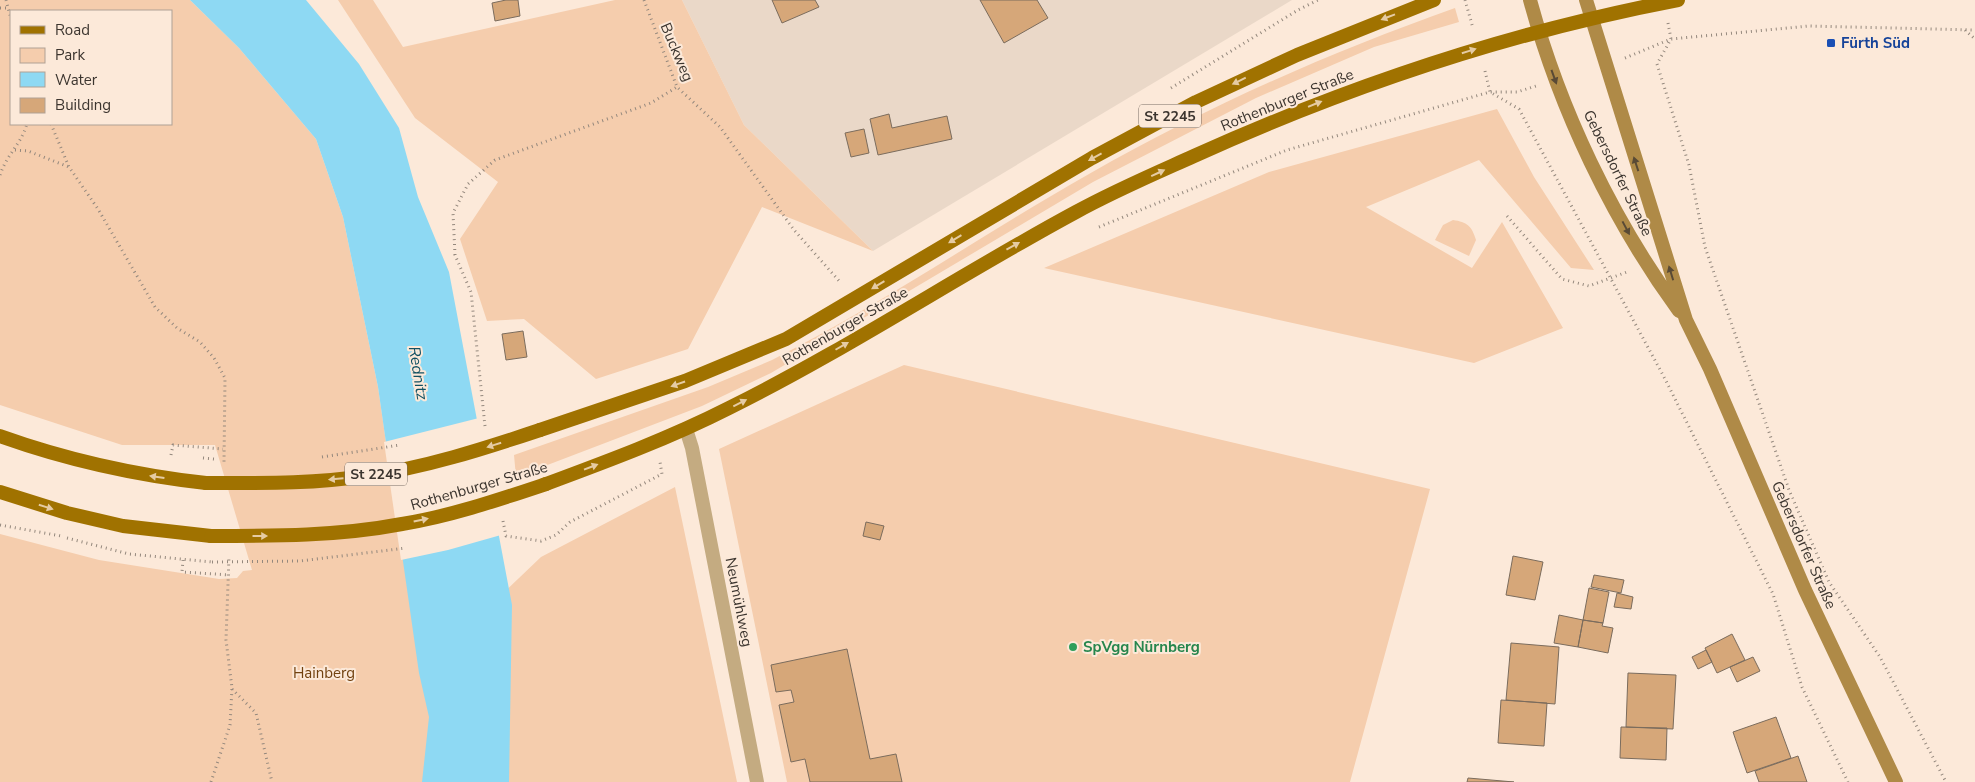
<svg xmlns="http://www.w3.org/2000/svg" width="1975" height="782" font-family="'Nunito Sans',sans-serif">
  <rect width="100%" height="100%" fill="#fce9d9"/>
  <path fill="#ead8c8" d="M682,0h610l-419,251 -129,-126z"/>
  <path fill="#f5cdad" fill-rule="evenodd" d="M0,0h190l49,48 77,91 27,78 35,170 24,166 32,106 107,-102 134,-70 62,295h-737v-248l99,26 120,19 18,-1 6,-7 9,-1 -37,-125h-93l-122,-40zM11,11h160v113h-160z
    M338,0h35l30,47 212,-47h67l62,125 129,126 -111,-44 -74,142 -92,30 -72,-60 -37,2 -27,-82 38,-57 -83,-64z
    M1455,8l4,14 -85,25 -118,51 -163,84 -322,191 -69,33 -186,71 -2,-22 194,-68 64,-27c109,-55 211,-126 317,-186 117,-67 239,-121 366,-166z
    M1497,109l37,68 60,93 -23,-2 -92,-108 -113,47 106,61 30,-46 61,106 -89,35 -430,-95 225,-96z
    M1453,220c14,2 19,6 23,20l-7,16 -34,-16 8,-15z
    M904,365l526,124 -80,293h-563l-68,-333z"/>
  <path fill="#8ed9f3" d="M190,0h116l53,64 40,64 19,69 31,75 63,333 -3,177h-87l7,-65 -10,-44 -41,-286 -35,-170 -27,-78 -77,-91z"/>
  <path fill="#fce9d9" d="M479,418l22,117 -53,15 -47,10 -17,-118z"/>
  <path fill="#d6a779" stroke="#7b6c5d" d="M506,0h12l2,16 -25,5 -3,-18z
    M772,0h43l4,7 -37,16z
    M980,0h57l11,18 -44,25z
    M889,114l3,14 55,-12 5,23 -74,16 -8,-36z
    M864,129l5,24 -18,4 -6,-24z
    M523,331l4,26 -21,3 -4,-26z
    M866,522l18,4 -4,14 -17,-4z
    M1513,556l30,6 -8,38 -29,-5z
    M1594,575l30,5 -3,13 -30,-6z
    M1589,588l20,4 -6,31 -20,-3z
    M1617,593l16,4 -2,12 -17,-2z
    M1559,615l24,5 -5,27 -24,-4z
    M1583,620l20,3 -1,3 11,2 -5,25 -30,-6z
    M1732,634l13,26 -28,13 -12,-25z
    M1511,643l48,4 -4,57 -49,-4z
    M847,649l23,110 26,-5 6,28h-92l-5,-23 -14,3 -12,-57 15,-3 -3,-12 -15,2 -5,-27z
    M1706,650l6,12 -14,7 -6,-12z
    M1753,657l7,14 -23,11 -7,-15z
    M1628,673l48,2 -3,54 -47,-2z
    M1501,700l46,3 -3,43 -46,-3z
    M1776,717l15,41 -44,15 -14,-41z
    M1621,727l46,1 -1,32 -46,-2z
    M1798,756l9,26h-48l-4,-11z
    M1468,778l46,4h-47z"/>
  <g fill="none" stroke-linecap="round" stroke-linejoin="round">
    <path stroke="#94887d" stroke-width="3" stroke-dasharray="1 4" stroke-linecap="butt" d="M6,0l5,19
      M644,0l33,87 43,40 74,103 47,53
      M1465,0l8,28
      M0,8h7
      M1668,23l3,16 -14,25 32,101 16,82 84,243 40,92 51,75 66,125
      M1965,30l10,9
      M1625,58l46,-19 138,-13 166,4
      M1485,71l5,21 29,17 145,268 109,217 29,93 46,95
      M1171,88l127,-78 20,-10
      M51,124l18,43 29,42 57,98 22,21 23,14 14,16 11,20 -1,84
      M15,150l13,1 41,16
      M0,175c7,-21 20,-29 27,-51
      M1507,216l55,63 27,7 38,-14
      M1099,227l188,-77 203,-58h27l19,-6
      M485,426l-14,-134 -16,-37 -2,-42 15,-29 27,-24 156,-57 26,-16
      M171,455l2,-10 50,4
      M503,521l3,15 35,5 15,-6 14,-13 92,-48 -2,-12
      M0,525l61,11
      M67,538l62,16 83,8
      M183,560l-1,12 48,3
      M232,689l24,24 16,69
      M211,782l19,-57 2,-37 -6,-48 3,-84"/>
    <path stroke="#c4ab81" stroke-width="14" d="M686,429l6,19 65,334"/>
    <path stroke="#af8a47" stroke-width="14" d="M1530,0c30,110 82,219 149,311
      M1586,0l100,320 24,49 95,221 91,192"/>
    <path stroke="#a07200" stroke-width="14" d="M540,430l145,-49 101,-42 306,-181 104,-56 101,-47 137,-55
      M0,436c67,24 135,39 206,47
      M546,484c62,-23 124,-46 183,-76 119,-59 230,-133 347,-196 38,-21 78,-38 118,-56 155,-70 316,-124 484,-156
      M0,492l67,21 56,13 88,10"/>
    <path stroke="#94887d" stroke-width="3" stroke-dasharray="1 4" stroke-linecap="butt" d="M322,457l78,-12
      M203,458l11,1
      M212,562l88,-1 106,-13"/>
    <path stroke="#a07200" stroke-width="14" d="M206,483c53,0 106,1 159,-7 59,-8 118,-27 175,-46
      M211,536c64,0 128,0 191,-12 49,-8 96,-24 144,-40"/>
  </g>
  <defs><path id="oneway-solid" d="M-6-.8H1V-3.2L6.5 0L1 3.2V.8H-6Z" transform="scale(1.25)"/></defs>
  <g fill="#e5cba3">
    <use href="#oneway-solid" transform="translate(1388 17) rotate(159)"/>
    <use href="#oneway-solid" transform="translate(1469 51) rotate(-17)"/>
    <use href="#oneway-solid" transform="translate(1239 81) rotate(154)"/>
    <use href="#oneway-solid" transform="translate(1315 104) rotate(-22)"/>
    <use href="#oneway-solid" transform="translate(1095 157) rotate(151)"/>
    <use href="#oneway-solid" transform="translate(1158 173) rotate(-25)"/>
    <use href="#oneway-solid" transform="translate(955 239) rotate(149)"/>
    <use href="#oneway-solid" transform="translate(1013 246) rotate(-29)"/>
    <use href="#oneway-solid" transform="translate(878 285) rotate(149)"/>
    <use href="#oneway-solid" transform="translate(842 346) rotate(-30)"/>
    <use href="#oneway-solid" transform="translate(678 384) rotate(161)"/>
    <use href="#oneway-solid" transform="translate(740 403) rotate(-27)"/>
    <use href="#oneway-solid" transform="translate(494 445) rotate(163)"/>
    <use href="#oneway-solid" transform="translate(591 467) rotate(-21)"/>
    <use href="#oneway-solid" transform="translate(157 477) rotate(-172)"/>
    <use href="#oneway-solid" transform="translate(336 479) rotate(175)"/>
    <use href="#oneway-solid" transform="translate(46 507) rotate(17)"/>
    <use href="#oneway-solid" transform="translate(421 520) rotate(-12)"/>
    <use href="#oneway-solid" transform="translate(260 536)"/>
  </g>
  <g fill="#594a35">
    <use href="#oneway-solid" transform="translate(1554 77) rotate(70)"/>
    <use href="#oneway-solid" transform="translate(1636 164) rotate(-108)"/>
    <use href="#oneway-solid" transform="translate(1626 228) rotate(62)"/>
    <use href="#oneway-solid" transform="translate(1671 273) rotate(-107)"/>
  </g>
  <rect fill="#1a4fb4" stroke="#fce9d9" stroke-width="2" x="1826" y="38" width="10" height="10" rx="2.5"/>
  <circle fill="#2e9e5b" stroke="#fce9d9" stroke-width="2" cx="1073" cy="647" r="5"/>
  <g text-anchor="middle" stroke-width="4" stroke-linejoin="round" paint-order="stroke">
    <g fill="#fce9d9" stroke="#766b62" stroke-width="1">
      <rect x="1139" y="104.5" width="62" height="23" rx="4"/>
      <rect x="345" y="462.5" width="62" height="23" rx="4"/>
    </g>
    <g font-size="14" font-weight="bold" fill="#3c352f">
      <text x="1170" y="121">St 2245</text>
      <text x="376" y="479">St 2245</text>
    </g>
    <g font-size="15" font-weight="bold" fill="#164399" stroke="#fce9d9" text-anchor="start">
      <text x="1841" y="48">Fürth Süd</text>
    </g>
    <g font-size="15" fill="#3c352f" stroke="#fce9d9">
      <text transform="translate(677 52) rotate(67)" y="5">Buckweg</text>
      <text transform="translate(1287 100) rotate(-22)" y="5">Rothenburger Straße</text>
      <text transform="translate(1618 173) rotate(64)" y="5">Gebersdorfer Straße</text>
      <text transform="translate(845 326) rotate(-30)" y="5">Rothenburger Straße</text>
      <text transform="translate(479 486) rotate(-16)" y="5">Rothenburger Straße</text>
      <text transform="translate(1804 545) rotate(66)" y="5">Gebersdorfer Straße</text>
      <text transform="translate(739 602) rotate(79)" y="5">Neumühlweg</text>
    </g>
    <g font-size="15" font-weight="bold" fill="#27864d" stroke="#fce9d9" text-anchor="start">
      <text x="1083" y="652">SpVgg Nürnberg</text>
    </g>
    <g font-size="15" fill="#724210" stroke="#fce9d9">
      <text x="324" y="678">Hainberg</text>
    </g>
    <g font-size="16" font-style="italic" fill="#115062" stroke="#fce9d9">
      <text transform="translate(419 373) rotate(81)" y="6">Rednitz</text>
    </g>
  </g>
  <rect x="10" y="10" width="162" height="115" fill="#fce9d9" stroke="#afa195"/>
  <rect x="20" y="26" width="25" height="8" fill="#a07200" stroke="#afa195"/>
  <text x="55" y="35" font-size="15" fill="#3c352f">Road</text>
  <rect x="20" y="48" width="25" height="15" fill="#f5cdad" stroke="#afa195"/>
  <text x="55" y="60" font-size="15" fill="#3c352f">Park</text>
  <rect x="20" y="72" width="25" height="15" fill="#8ed9f3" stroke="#afa195"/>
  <text x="55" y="85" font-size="15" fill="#3c352f">Water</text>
  <rect x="20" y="98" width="25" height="15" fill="#d6a779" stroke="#afa195"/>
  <text x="55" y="110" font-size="15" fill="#3c352f">Building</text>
</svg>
